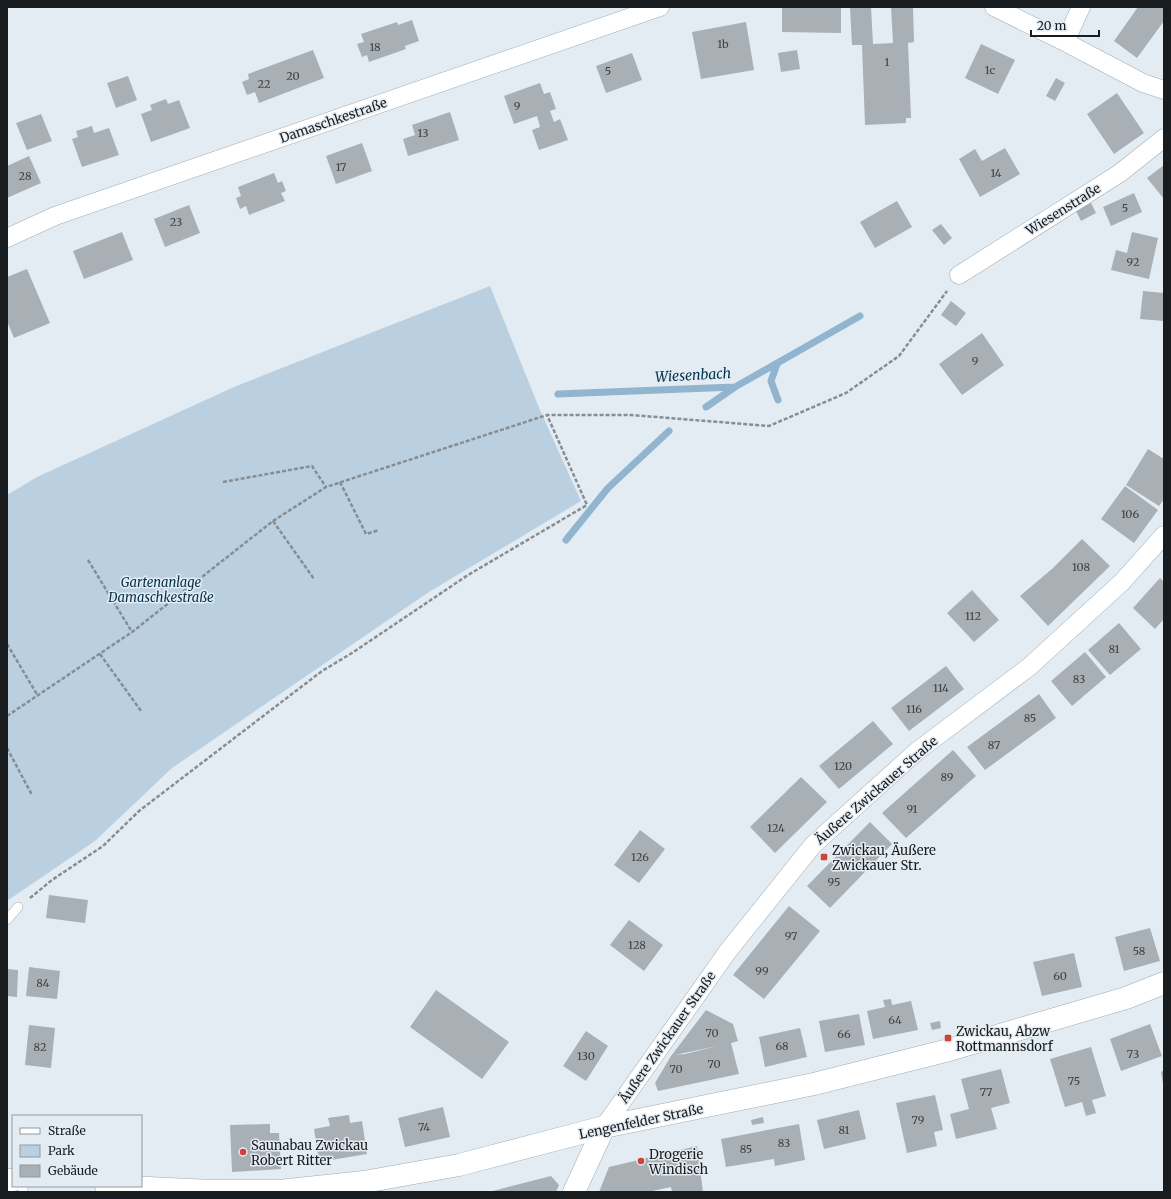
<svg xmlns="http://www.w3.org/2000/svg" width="1171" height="1199" font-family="Merriweather,serif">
  <rect width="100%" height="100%" fill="#e4ecf3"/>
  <path fill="#bad0e0" d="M490,286l50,124 41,91 -152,91 -257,176 -77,73 -88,60v-406l30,-18 197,-90z"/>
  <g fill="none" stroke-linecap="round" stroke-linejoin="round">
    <path stroke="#91b5cf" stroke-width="7" d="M777,364l-6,17 7,19
      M558,394l177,-7 125,-71
      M706,407l29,-20
      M566,540l42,-52 61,-57"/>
  </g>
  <path fill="#a8b0b6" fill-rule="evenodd" d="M782,7h59v26l-59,-1z
    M850,7h21l2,37 20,-1 -2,-36h22l1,35 -6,1 3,75h-5v5l-41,2 -3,-80h-10z
    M1138,7h26v14l-27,37 -23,-17z
    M412,20l7,21 -14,5 1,3 -37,13 -2,-7 -5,2 -5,-13 7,-2 -3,-8 36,-12 1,3z
    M746,22l8,48 -53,9 -9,-47z
    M981,44l34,16 -17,34 -33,-16z
    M313,50l11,28 -65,25 -4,-11 -8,3 -5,-13 7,-3 -1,-5z
    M797,50l3,19 -19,3 -3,-19z
    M632,53l10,27 -36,13 -10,-27z
    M128,76l9,24 -21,8 -9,-25z
    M1056,78l9,5 -10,18 -9,-5z
    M540,83l4,11 6,-2 6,17 -6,2 4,11 6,-3 8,21 -29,10 -7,-20 8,-3 -3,-11 -23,8 -10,-28z
    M1117,93l27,40 -30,21 -27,-40z
    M166,99l2,5 11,-4 11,28 -39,14 -10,-28 11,-4 -2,-5z
    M450,112l9,28 -51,16 -5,-17 12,-4 -3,-10z
    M41,114l11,27 -25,9 -11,-27z
    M92,126l2,7 15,-5 10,27 -37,12 -10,-28 6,-2 -2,-6z
    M362,143l10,28 -36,13 -10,-28z
    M1005,148l15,26 -40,23 -21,-38 16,-10 7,12z
    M29,156l12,27 -34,15v-32z
    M1164,165v34l-17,-21z
    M274,173l4,10 4,-2 4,10 -5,2 4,8 -36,14 -3,-9 -6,3 -4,-11 5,-2 -3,-9z
    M1134,193l8,19 -31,14 -8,-19z
    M897,201l15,26 -37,21 -15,-26z
    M1091,203l5,10 -15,8 -5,-10z
    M189,205l11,28 -35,14 -11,-28z
    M941,224l11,14 -8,7 -12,-15z
    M122,232l11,28 -49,19 -11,-28z
    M1132,232l26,6 -9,41 -38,-9 5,-20 11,3z
    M27,269l23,54 -36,15 -7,-17v-44z
    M1143,291l21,2v28l-24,-2z
    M951,301l15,12 -10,13 -15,-11z
    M982,333l22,32 -42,30 -23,-31z
    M1148,449l16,10v40l-5,7 -33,-21z
    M1125,486l33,24 -24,33 -33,-24z
    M1082,539l28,27 -62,60 -28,-30 33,-28z
    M1160,578l4,4v37l-9,10 -22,-21z
    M972,590l27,30 -25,22 -27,-29z
    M1119,623l22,26 -31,26 -22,-25z
    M1085,652l21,25 -34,29 -21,-25z
    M946,666l18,23 -55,42 -18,-23z
    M1039,694l17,24 -71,52 -18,-23z
    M873,721l20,23 -54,45 -20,-23z
    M953,750l23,26 -70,62 -24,-25z
    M801,777l26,25 -52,51 -25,-26z
    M870,822l22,22 -62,64 -23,-22z
    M640,830l25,19 -26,34 -25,-18z
    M49,895l39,5 -3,23 -39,-5z
    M789,906l31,25 -56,68 -31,-24z
    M629,920l34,25 -19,26 -34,-26z
    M1150,928l10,33 -36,10 -9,-34z
    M1074,953l8,34 -40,9 -9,-34z
    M29,967l31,4 -3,28 -31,-3z
    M7,969l11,1 -1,27 -10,-1z
    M436,990l73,52 -27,37 -72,-52z
    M891,999l1,6 19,-4 7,29 -45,9 -6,-28 18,-4 -2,-7z
    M706,1010l27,14 5,17 -7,2 8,31 -81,17 -3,-8 16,-27zM717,1046l-32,8 -10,1z
    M859,1014l6,31 -40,7 -6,-31z
    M940,1021l1,7 -9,2 -2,-7z
    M1150,1024l12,32 -41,15 -11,-32z
    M29,1025l26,3 -4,40 -26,-3z
    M800,1028l7,29 -42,10 -6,-30z
    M586,1031l22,15 -22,35 -23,-15z
    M1091,1047l15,49 -14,4 4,13 -10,3 -4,-14 -17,5 -15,-48z
    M1001,1069l9,34 -19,5 6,21 -41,10 -6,-25 19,-5 -8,-30z
    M1164,1070v14h-1l-2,-12z
    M935,1095l8,35 -9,2 3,14 -30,7 -11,-50z
    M443,1107l7,30 -45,10 -7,-29z
    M859,1110l7,29 -42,10 -7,-29z
    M349,1115l1,8 12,-2 5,33 -48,8 -5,-33 16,-3 -2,-8z
    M763,1117l1,6 -12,2 -1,-5z
    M270,1124v9h9l2,36 -49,3 -2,-47z
    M799,1124l6,36 -30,6 -1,-7 -48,8 -5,-28z
    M697,1146l6,46h-31l-1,-5 -23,5h-49l10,-25z
    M551,1176l8,9 -3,7h-67z"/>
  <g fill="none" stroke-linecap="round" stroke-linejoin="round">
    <defs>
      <path id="service" d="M7,920l11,-13
        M23,1192v-6"/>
      <path id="minor" d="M994,7l71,35 78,41 21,7
        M1065,42l16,-35
        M7,238l48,-22 605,-209
        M959,275l161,-102 44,-35
        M604,1127l124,-176 85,-106 103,-93 113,-85 93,-85 42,-47"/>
      <path id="tertiary" d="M574,1192l30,-65"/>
      <path id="secondary" d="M7,1180h6
        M106,1186l105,5h68l85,-9 95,-17 145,-38 210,-43 135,-34 177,-52 38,-15"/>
    </defs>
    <use href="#service" stroke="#a2aab0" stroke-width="10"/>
    <use href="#minor" stroke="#a2aab0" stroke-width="19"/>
    <use href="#tertiary" stroke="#a2aab0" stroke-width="23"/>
    <use href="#secondary" stroke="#a2aab0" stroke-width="23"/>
    <path stroke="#878d92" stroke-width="2.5" stroke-dasharray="4 2" stroke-linecap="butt" d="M223,482l89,-16 14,21
      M340,482l26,52 13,-4
      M273,521l41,58
      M88,560l44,72
      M7,644l31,52
      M100,654l41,57
      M7,716l125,-84 141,-111 53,-34 221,-72h84l138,11 77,-33 53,-37 48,-65
      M7,748l25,47
      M30,898l22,-18 51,-34 36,-35 183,-140 30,-18 116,-78 119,-70 -40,-90"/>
    <use href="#service" stroke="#fff" stroke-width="9"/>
    <use href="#minor" stroke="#fff" stroke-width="18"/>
    <use href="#tertiary" stroke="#fff" stroke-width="22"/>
    <use href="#secondary" stroke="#fff" stroke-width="22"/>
  </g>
  <g fill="#cf4235" stroke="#e4ecf3" stroke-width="1.5">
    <rect x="820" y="853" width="8" height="8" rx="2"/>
    <rect x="944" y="1034" width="8" height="8" rx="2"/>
    <circle cx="243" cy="1152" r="4"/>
    <circle cx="641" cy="1161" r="4"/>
  </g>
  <g text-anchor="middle" stroke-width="3" stroke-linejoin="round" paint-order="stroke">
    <g font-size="11" fill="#3d4144">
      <text x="723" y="48">1b</text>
      <text x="375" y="51">18</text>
      <text x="887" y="66">1</text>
      <text x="990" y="74">1c</text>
      <text x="608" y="75">5</text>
      <text x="293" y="80">20</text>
      <text x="264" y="88">22</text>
      <text x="517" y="110">9</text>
      <text x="423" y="137">13</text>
      <text x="341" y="171">17</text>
      <text x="996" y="177">14</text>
      <text x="25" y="180">28</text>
      <text x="1125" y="212">5</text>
      <text x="176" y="226">23</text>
      <text x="1133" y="266">92</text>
      <text x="975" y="365">9</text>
      <text x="1130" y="518">106</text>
      <text x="1081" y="571">108</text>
      <text x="973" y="620">112</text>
      <text x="1114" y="653">81</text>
      <text x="1079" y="683">83</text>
      <text x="941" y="692">114</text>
      <text x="914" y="713">116</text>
      <text x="1030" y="722">85</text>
      <text x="994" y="749">87</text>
      <text x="843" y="770">120</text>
      <text x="947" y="781">89</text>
      <text x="912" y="813">91</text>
      <text x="776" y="832">124</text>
      <text x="640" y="861">126</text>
      <text x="834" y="886">95</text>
      <text x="791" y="940">97</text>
      <text x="637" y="949">128</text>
      <text x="1139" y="955">58</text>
      <text x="762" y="975">99</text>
      <text x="1060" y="980">60</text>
      <text x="43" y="987">84</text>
      <text x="895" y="1024">64</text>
      <text x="712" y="1037">70</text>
      <text x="844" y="1038">66</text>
      <text x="782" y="1050">68</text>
      <text x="40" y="1051">82</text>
      <text x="1133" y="1058">73</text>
      <text x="586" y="1060">130</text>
      <text x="714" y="1068">70</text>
      <text x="676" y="1073">70</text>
      <text x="1074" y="1085">75</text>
      <text x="986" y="1096">77</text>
      <text x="918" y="1124">79</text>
      <text x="424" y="1131">74</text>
      <text x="844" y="1134">81</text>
      <text x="784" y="1147">83</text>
      <text x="746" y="1153">85</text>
    </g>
    <g font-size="13" fill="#191c1e" stroke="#e4ecf3">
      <text transform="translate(333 120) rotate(-19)" y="5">Damaschkestraße</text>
      <text transform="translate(1063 209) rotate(-32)" y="5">Wiesenstraße</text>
      <text transform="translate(876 790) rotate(-41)" y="5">Äußere Zwickauer Straße</text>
      <text transform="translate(667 1037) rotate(-55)" y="5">Äußere Zwickauer Straße</text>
      <text transform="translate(641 1121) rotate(-12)" y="5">Lengenfelder Straße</text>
    </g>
    <g font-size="13" font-style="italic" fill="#00304a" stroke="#e4ecf3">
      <text x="161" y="587">Gartenanlage<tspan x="161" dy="15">Damaschkestraße</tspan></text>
    </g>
    <g font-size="13" fill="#191c1e" stroke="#e4ecf3" text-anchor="start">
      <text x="832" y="855">Zwickau, Äußere<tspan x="832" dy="15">Zwickauer Str.</tspan></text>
      <text x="956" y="1036">Zwickau, Abzw<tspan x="956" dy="15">Rottmannsdorf</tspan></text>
      <text x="251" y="1150">Saunabau Zwickau<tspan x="251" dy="15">Robert Ritter</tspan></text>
      <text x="649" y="1159">Drogerie<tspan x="649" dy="15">Windisch</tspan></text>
    </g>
    <g font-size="14" font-style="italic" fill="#00324c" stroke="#e4ecf3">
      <text transform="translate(693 375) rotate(-3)" y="5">Wiesenbach</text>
    </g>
  </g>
  <rect width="1171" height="1199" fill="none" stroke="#191c1e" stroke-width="16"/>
  <rect x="12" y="1115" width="130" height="72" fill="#e4ecf3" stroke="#93999e"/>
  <rect x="20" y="1128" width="20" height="6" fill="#ffffff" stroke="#93999e"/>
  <text x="48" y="1135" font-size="12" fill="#191c1e">Straße</text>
  <rect x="20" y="1145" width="20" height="12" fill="#bad0e0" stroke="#93999e"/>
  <text x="48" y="1155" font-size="12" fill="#191c1e">Park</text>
  <rect x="20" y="1165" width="20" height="12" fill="#a8b0b6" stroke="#93999e"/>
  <text x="48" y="1175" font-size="12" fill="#191c1e">Gebäude</text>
  <path d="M1031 30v6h68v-6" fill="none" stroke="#191c1e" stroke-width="2"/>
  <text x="1037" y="30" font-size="12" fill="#191c1e" stroke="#e4ecf3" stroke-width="3" paint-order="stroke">20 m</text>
</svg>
